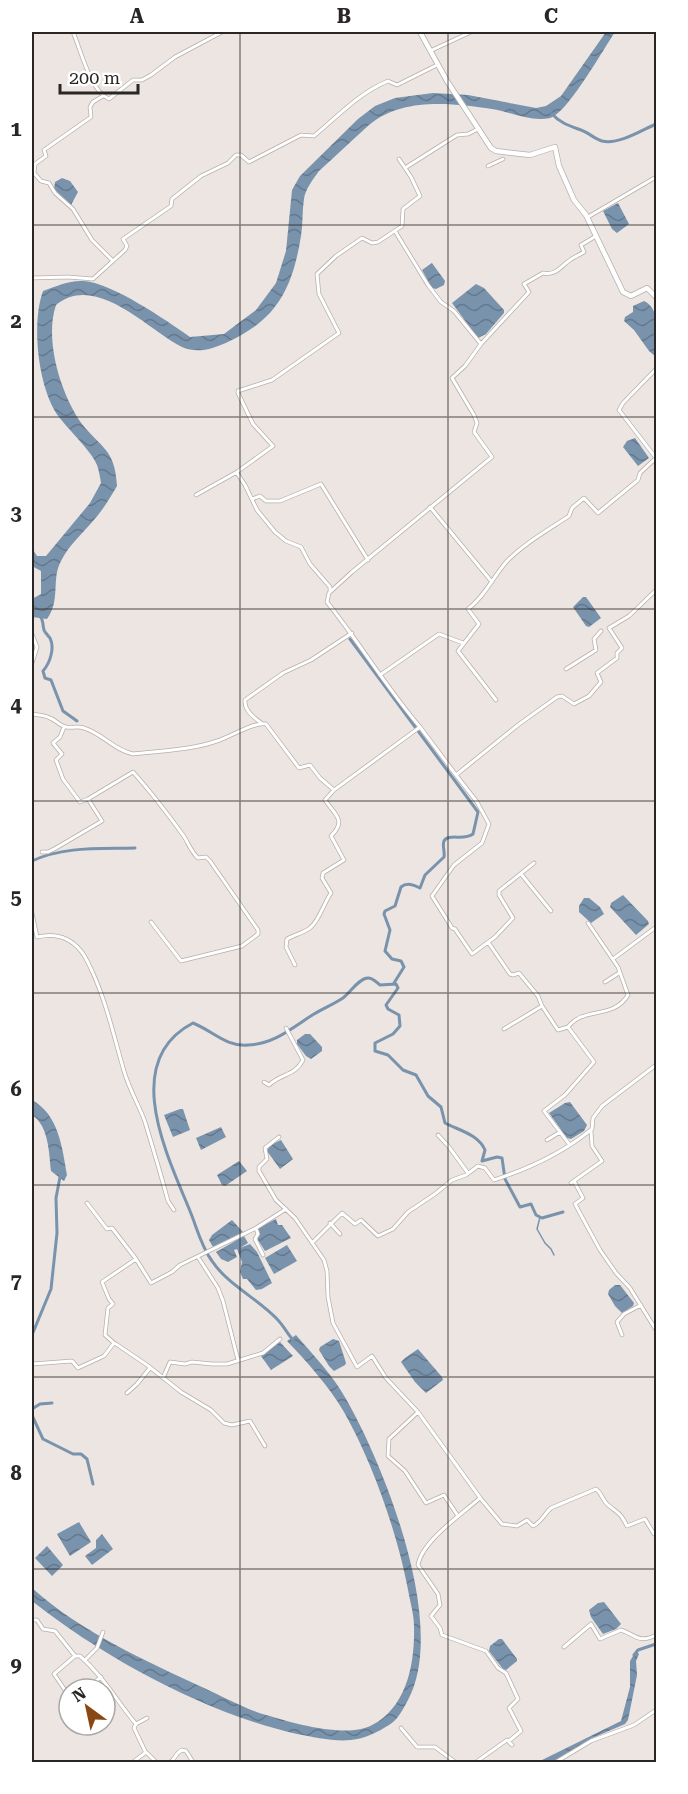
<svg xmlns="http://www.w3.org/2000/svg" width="688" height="1794" font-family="'Roboto Serif',serif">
  <defs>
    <pattern id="water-waves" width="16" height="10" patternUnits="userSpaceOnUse" patternTransform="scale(1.5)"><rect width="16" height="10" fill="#7993ad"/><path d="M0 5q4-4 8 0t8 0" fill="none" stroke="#63788d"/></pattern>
  </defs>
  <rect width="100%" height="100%" fill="#ece5e1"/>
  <path fill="url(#water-waves)" d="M606,32h9c-11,16 -48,82 -65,86 -18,4 -40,-6 -58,-9 -40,-6 -90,-12 -123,16 -17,15 -33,31 -50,46 -6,8 -14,19 -15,28 -2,12 -1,25 -3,37 -7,43 -19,76 -58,98 -10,6 -23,12 -34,15 -8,2 -19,2 -27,-2 -34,-17 -86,-75 -126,-42 -12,35 5,90 26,119 20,25 33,25 35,62 -7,12 -14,24 -24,35 -11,13 -24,24 -32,40 -10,18 0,39 -14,58l-15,-2v-18l9,-5v-23l-9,-5v-18l5,8h9l44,-53 11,-20c-1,-6 -2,-12 -4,-18 -5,-13 -28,-35 -38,-48 -21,-28 -28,-93 -16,-126 14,-5 26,-11 41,-10 28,2 82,39 106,56l34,-3 32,-24 20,-27 10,-32 6,-61 8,-14 58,-57 17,-13 20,-8 38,-5 35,2 68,13 10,-2 15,-10z
    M62,178l8,3 8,11 -7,13 -17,-16 1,-7z
    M618,203l11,21 -12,9 -5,-4 -9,-18z
    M432,263l13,18 -1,4 -8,4 -4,-1 -10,-18z
    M476,284l8,4 20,22v3l-18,21 -8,4 -26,-35z
    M644,301c18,8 14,40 12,56l-7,-6 -15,-21 -10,-9 1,-4 8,-5v-6z
    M635,438l14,20 -11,8 -15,-19 4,-6z
    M583,597h3l15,21 -12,9 -3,-1 -13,-19z
    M623,895l25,26 1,3 -13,11 -26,-28 1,-4z
    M584,898h5l11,9 4,7 -13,9 -12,-11v-6z
    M305,1034h5l12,13v4l-11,8 -5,-3 -9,-12v-4z
    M32,1100c27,15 30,47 35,75l-3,6 -13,-10c-2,-18 -2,-45 -19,-56z
    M570,1102l17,23 -3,6 -13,8 -4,-1 -18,-25 16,-10z
    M180,1109h3l7,21 -17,7 -9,-22z
    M221,1127l5,10 -25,13 -5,-12z
    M281,1140l12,19 -13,10 -13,-18 3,-6z
    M239,1161l8,10 -22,15 -3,-1 -5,-10z
    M276,1219l2,6h4l9,13 -26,13 -7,-11v-12z
    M232,1220l11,12 -30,15 -4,-7 3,-5z
    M244,1236l4,7 -8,5 10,-4 7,8 15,31 -10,6 -6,1 -9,-11h-4l-3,-7 2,-10 -5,-13 -3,1 3,7 -9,5 -7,-3 -5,-7z
    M287,1245l10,16 -23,13 -9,-16z
    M615,1285h5l14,18 -1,3 -11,7 -7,-7 -7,-12 1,-4z
    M296,1335c17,20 37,40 50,64 39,68 102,227 62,301 -5,9 -10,20 -19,25 -11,7 -25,14 -38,15 -17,2 -37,-3 -54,-6 -90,-20 -193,-76 -265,-133v-13c49,44 112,72 172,100 20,9 41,21 62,27 27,8 81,24 106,10 35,-18 43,-62 42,-99 0,-10 -3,-21 -5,-31 -10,-57 -36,-132 -65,-183 -16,-27 -36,-49 -57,-71z
    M333,1339l6,2 7,22 -1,2 -11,6 -5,-5 -10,-16 1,-3z
    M280,1342l13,14 -22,14 -10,-14z
    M418,1349l24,28 1,3 -17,13 -11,-11 -14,-20 4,-4z
    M79,1522l12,20 -21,14 -13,-22z
    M102,1534l11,15 -21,16 -7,-9 11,-8v-8z
    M47,1546l16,19 -11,11 -17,-18z
    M604,1602l17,22 -5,5 -13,5 -12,-17 -2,-7 9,-7z
    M499,1639h3l15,20v2l-11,9 -3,-1 -14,-18 1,-5z
    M636,1651l3,3 -3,7 1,14 -9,45 -3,4 -35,15 -38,23h-14l83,-41 9,-34v-26z"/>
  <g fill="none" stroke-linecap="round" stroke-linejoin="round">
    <path stroke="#7993ad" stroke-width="1.5" d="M540,1217l-3,12 8,14 6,6 3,6"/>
    <path stroke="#7993ad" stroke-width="3" d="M552,114c8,9 18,12 29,16 8,3 14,9 21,11 17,4 40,-11 54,-17
      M40,616c4,5 2,7 4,14 0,1 5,7 6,8 5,10 0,25 -7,33l2,7 6,2 12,31 14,10
      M350,639l128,173 -5,22c-9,7 -25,-1 -29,7 -2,4 1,11 0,16l-19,18 -5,13c-6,-3 -13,-6 -19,-1l-6,19 -10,5 -1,3 6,16 -5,21 7,8 9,2 3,6 -10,16
      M32,861c32,-15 68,-12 103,-13
      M32,1335l19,-46 6,-56 -1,-35 4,-21
      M293,1340c-6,-7 -10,-15 -16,-21 -20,-21 -49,-34 -65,-58 -11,-15 -15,-33 -22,-50 -23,-56 -70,-150 3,-188 20,8 33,24 55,22 27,-1 45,-18 66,-31 10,-6 20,-10 29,-16 7,-5 16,-20 25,-20 5,0 8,4 12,7l16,-1 2,4 -12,17 2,4 11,6 1,11 -7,8 -18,9v8l13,4 15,15 13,5 12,21 13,11 4,16c13,7 33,11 40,27l-3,11 15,-4 5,1 3,21 15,28 11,-3 5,11 6,3 21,-6
      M32,1409l8,-5 12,-1
      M32,1415l11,24 30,15h8l6,5 6,25
      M634,1655l4,-5 18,-6"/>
    <defs>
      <path id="minor" d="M73,32c8,18 17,59 36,67l24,-19h9l9,-5 24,-18 47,-25
        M430,51l41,-19
        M103,96l-10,6 -3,5 1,10 -47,33 2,6 -11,8 -1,9 7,8 8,2 6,10 18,16 19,31 20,20
        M488,166l15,-7
        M405,168l52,-33 11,-1 10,-5
        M588,217l68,-40
        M395,231l33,54 13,17 13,9 27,33 48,-52 -5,-8 19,-11c13,3 18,-7 27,-13 4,-3 9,-5 14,-8l-3,-7 15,-9
        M32,278l36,-1 25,2 32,-29 2,-4 -4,-7 48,-33 1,-7 29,-23 27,-13 8,-8h5l8,7 52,-27 13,1c24,-20 45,-43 74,-55l9,4 40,-20
        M656,369l-33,34 -4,7 37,48
        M237,473l8,12 12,25 18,22 11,9 15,6 9,17 20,23v4
        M196,495l41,-23 36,-26 -20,-22 -15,-31v-2l34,-11 67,-47 -20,-39 -2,-20 19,-18 26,-18 10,5 6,-1 24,-16 1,-17 17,-13 -9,-19 -12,-18
        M252,499l8,-3 6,5h14l41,-17 47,76
        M430,507l62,75
        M32,634l5,13 -5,16
        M566,669l30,-19 -2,-11 7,-8
        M380,675l59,-41 24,9
        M496,700l-38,-49 21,-27 -11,-15c17,-13 25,-32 39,-48 18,-18 41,-31 62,-45l3,-8 12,-10 14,15 40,-33 2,-7 16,-15
        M32,714c5,1 13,1 18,4 6,2 10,8 16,9 6,1 12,-1 18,1 19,6 30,22 49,26 28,-3 58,-4 84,-13 13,-4 36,-19 49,-17l33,44 11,-3 10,13 14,12 86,-63c-34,-40 -61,-85 -93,-125l2,-9 23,-21 140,-115 -18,-25 3,-9 -3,-8 -22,-37 13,-12 16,-22
        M261,723c-7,-6 -17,-12 -16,-23l38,-27 28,-13 41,-27
        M420,727l36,48 62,-50 39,-28 5,-1 12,8 15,-8 12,-14 -4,-9 20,-15v-5l5,-5 -13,-20 20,-12 27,-26
        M456,775l21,27 12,22 -7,19 -28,22 -22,31 20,32 3,1 17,25 23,-17 18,-19 -14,-23v-4l35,-28
        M88,799l45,-27c18,20 34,41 50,63 5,7 8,17 15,23l8,-1 4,4 48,69v4l-16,12 -61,15 -30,-39
        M42,852h6l8,-4 46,-27 -14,-22 -8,3 -17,-23 -7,-19 6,-6 -9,-11 7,-6 4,-10
        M521,874l30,37
        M32,913l5,24c17,-4 32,-1 44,14 5,6 8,14 11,20 15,33 22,66 32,100 5,18 15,34 21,51 8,26 16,53 23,79l6,9
        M488,942l22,32 3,1 6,-2 19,23 4,10 16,24 10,-3 26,35 -29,33 -21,16 16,21
        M613,959l43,-32
        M295,965l-9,-18 1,-8c7,-4 16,-6 23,-11 9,-7 14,-25 21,-35l-9,-15 1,-5 21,-13 -13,-24c16,-16 4,-21 -6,-36l9,-10
        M605,982l14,-9
        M568,1027c16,-21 45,-7 60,-32l-10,-28 -30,-44
        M504,1029l38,-23
        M264,1082l5,3c13,-12 26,-9 34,-25l-17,-32
        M438,1135l11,12 19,26
        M279,1137l-14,11 2,11 -8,8v4l17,29 19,18 29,42 3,11 1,26 5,26 24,44 15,-11 14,22 32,34 63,87 21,25 15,2 10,-6 6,6c9,-4 11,-12 18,-18l45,-19c6,4 6,11 12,16 12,10 11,6 19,21l18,-7 9,15 2,-2
        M547,1140l13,-8 9,12
        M574,1181l9,17 -8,6 25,46 16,23 14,15 26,42
        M571,1183l31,-22 -10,-15 -1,-15
        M87,1203l20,26 5,-1 24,31
        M330,1223l10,11
        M256,1228l2,6 -3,5 8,16
        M312,1243l30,-30 13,11 6,-4 17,16 15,-7 15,-17 27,-18 17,-14 14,-5 12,-9 7,2 9,12c34,-11 70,-28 98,-51l1,-11 9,-12 54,-41
        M198,1257l20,31 5,13 15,59
        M622,1335l-5,-13 7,-8 17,-9
        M114,1343l-9,-8 3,-27 5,-4 -4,-5 -7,-17 34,-23 15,24 21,-11 8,-7 76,-37 30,-19
        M32,1364l40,-3 6,7 26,-12 10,-13 2,1 31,21 34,27 30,18 13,13 8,2 18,-4 15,25
        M163,1378l7,-16 15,2 7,-2 20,2h15l36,-11 17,-14
        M127,1393l10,-9 13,-16
        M418,1412l-29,27 -1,17 17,15 21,32 18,-8 14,21
        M480,1498c-18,16 -58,43 -62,67l20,29 2,11 -9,11 9,12 2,7 44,16 12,17 8,5 12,26 -9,9 12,23 -12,10
        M32,1620h5l6,9 12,2 20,25h5c23,20 37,45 56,68l-2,4 11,23 11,11
        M591,1624l9,15 21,-9c15,5 18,14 35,5
        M564,1647l27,-23
        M85,1660l12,-12 6,-16
        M86,1689l15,-12
        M69,1696l-15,-22 21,-18
        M136,1724l11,-6
        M401,1728l16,19h18l20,15
        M133,1762l12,-9
        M170,1762c6,-3 5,-9 12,-12l4,1 7,11
        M476,1762l31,-22 5,5
        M556,1762l35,-21 43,-16 22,-15"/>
      <path id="secondary" d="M420,32l27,49 44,67 5,3 34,4 25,-8 4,19 15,34 12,15 37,77 8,4 16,-8 9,9"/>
    </defs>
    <use href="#minor" stroke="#b6afac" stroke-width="4.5"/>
    <use href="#secondary" stroke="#b6afac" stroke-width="6"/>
    <use href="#minor" stroke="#fff" stroke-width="3"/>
    <use href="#secondary" stroke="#fff" stroke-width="4.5"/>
  </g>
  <path fill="none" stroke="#292625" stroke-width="1.5" stroke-opacity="0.55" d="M240,32v1730M448,32v1730M32,225h624M32,417h624M32,609h624M32,801h624M32,993h624M32,1185h624M32,1377h624M32,1569h624"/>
  <rect width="688" height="1794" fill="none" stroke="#ffffff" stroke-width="66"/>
  <g transform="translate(87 1707) rotate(327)"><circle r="28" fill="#ffffff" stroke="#a9a8a8" stroke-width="1.5"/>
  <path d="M0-4.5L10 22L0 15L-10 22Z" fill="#894714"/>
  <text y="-9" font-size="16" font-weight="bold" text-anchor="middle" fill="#292625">N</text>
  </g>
  <path d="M60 84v9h78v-9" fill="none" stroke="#292625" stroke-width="3"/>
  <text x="69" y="84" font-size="18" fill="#292625" stroke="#ffffff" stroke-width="4.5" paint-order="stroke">200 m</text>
  <rect x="33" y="33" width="622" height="1728" fill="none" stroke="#292625" stroke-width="2"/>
  <g font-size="20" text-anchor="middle" font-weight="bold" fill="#292625">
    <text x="137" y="23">A</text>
    <text x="344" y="23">B</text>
    <text x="551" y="23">C</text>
    <text x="16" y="136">1</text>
    <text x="16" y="328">2</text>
    <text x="16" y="520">3</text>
    <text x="16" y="712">4</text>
    <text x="16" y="904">5</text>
    <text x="16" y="1096">6</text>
    <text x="16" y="1288">7</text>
    <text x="16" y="1480">8</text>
    <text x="16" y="1672">9</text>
  </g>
</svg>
